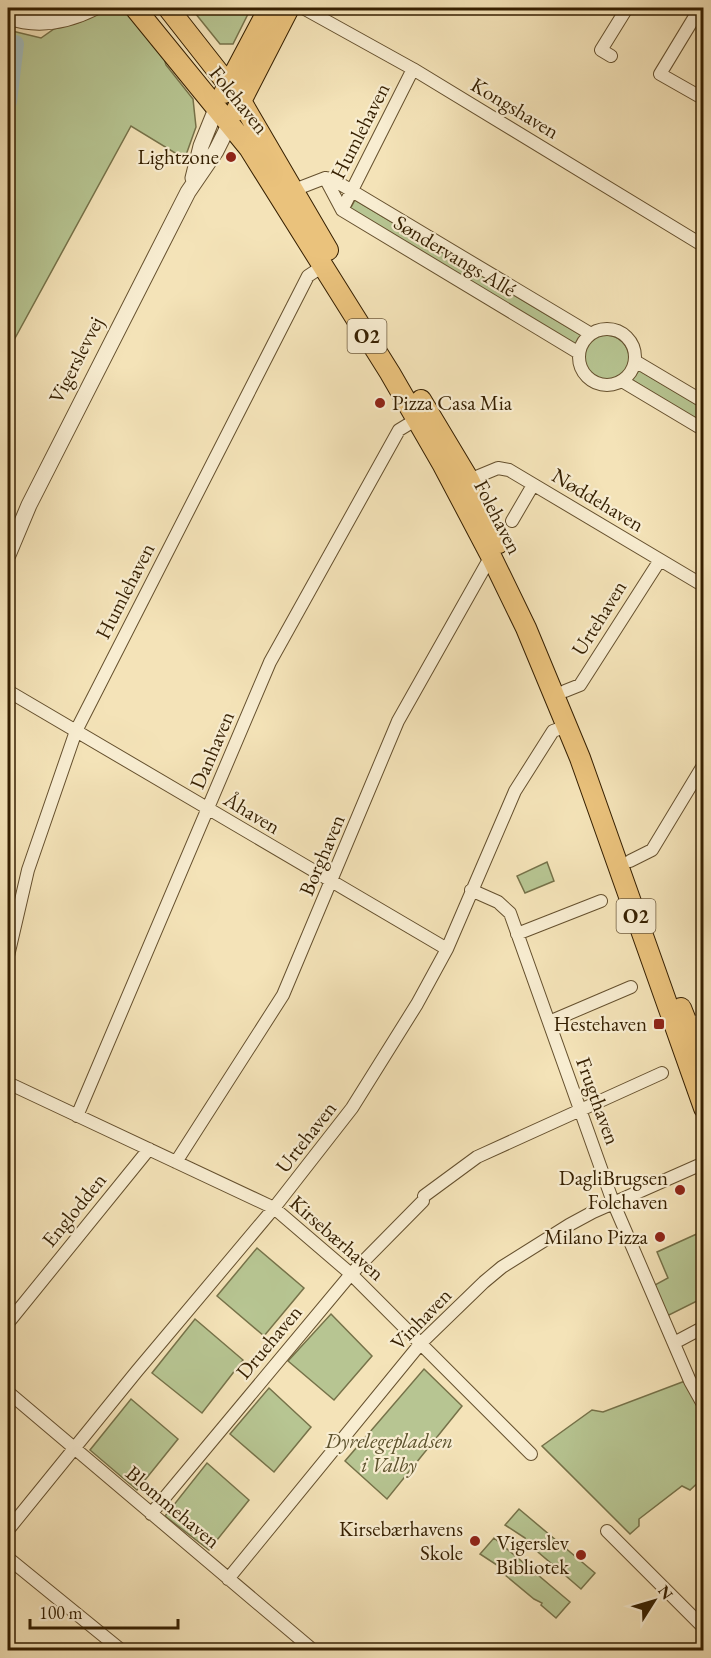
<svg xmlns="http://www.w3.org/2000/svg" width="711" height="1658" font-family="'EB Garamond',serif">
  <rect width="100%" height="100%" fill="#f4e3b8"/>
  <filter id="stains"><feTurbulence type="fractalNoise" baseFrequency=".00333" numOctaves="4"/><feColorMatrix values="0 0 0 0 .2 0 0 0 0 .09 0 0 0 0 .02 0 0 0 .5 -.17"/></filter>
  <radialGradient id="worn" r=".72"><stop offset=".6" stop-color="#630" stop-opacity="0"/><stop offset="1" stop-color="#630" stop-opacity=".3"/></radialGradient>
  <path fill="#b7c592" stroke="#767249" stroke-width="1.5" d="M109,8h19l34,43 4,14 27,34 3,28 -10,28 -6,1 -49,-30 -123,225v-321l33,8 13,-9 26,-7z
    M191,8h60l-18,36h-13z
    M355,200l226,135 -6,12 -226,-136z
    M583 358a23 23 0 1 1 46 0a23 23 0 1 1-46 0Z
    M639,370l64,38v16l-71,-44z
    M547,862l7,19 -29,12 -8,-17z
    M701,1232l3,5 -1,61 -36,18 -14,-30 15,-8 -11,-26z
    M257,1248l47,40 -40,48 -47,-40z
    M331,1314l41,42 -38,44 -46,-39z
    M195,1319l48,41 -41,53 -50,-40z
    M424,1369l38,37 -75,93 -42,-38z
    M685,1381l18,37v60l-13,12 -8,-4 -43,33v7l-9,8 -88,-88 50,-36 11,2z
    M269,1388l42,39 -37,45 -44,-38z
    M131,1399l47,40 -41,51 -47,-40z
    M207,1463l42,37 -40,50 -44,-34z
    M519,1509l76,64 -14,16 -15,-13 1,-3 -8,-3 -34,-29v-3l-20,-13z
    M494,1538l76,64 -14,16 -15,-13 1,-2 -8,-4 -35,-29 1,-3 -20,-13z"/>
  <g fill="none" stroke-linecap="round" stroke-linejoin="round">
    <path stroke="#a2bbbb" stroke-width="18" d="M8,102l7,-58"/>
    <defs>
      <path id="minor" d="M303,8l110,61 291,177
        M700,8l-40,66 44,25
        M611,56l-10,-6 26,-42
        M325,178l17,32 237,143
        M294,190l31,-12 7,1 259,155
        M342,210l71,-141
        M579 357a28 28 0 1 1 56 0a28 28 0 1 1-56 0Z
        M635,361l69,41
        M622,381l82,49
        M469,480l29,-12 11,2 195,116
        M512,521l21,-36
        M8,691l439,258
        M565,691l15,-6 80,-125
        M630,861l22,-11 52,-86
        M471,890l27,12 12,11 103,289 77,179 14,25
        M517,934l84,-33
        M8,956l20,-86 48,-139 232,-455 15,-10
        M549,1022l82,-35
        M687,1025l17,-6
        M8,1083l266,125 77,66 180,180
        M77,1116l193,-454 129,-232 18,-11
        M176,1162l107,-167 115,-274 93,-165
        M424,1196l53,-39 185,-84
        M8,1323l141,-174
        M674,1343l30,-16
        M8,1392l305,258
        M151,1514l200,-240 72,-73
        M8,1530l129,-159 137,-163 78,-100 65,-104 30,-55 68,-158 38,-60 14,-5
        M607,1531l97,97
        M8,1558l113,92
        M228,1579l193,-236 63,-61 18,-15 67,-42 24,-13 111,-49"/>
      <path id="tertiary" d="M8,17c30,10 58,5 86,-9
        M193,178l8,-32 15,-37
        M8,555l21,-50 159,-313 28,-41 13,-26"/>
      <path id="primary" d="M135,8l114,140 141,225 53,92 48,91 35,72 54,130 124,350
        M168,8l73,93 87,149
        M224,93l45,-85
        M236,111l53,-103
        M421,400l48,80 30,63
        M681,1008l23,58"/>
    </defs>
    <use href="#minor" stroke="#65502e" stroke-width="14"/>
    <use href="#tertiary" stroke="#65502e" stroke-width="17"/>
    <use href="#primary" stroke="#351f00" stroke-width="22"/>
    <use href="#minor" stroke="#f8edd1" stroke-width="12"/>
    <use href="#tertiary" stroke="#f8edd1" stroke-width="15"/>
    <use href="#primary" stroke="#eac27c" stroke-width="20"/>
  </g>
  <g fill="#8f2418" stroke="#f8edd1" stroke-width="2">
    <circle cx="231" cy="157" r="6"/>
    <circle cx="380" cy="403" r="6"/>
    <rect x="653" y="1018" width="12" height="12" rx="3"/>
    <circle cx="680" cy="1190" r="6"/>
    <circle cx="660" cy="1237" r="6"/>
    <circle cx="475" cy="1541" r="6"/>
    <circle cx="581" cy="1555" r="6"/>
  </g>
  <g text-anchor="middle" stroke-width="4.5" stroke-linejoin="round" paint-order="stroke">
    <g fill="#f8edd1" stroke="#705d3f" stroke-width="1.5">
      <rect x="347.5" y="319" width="39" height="34" rx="4.5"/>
      <rect x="616.5" y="899" width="39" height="34" rx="4.5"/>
    </g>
    <g font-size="20" font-weight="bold" fill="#351f00">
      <text x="367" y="343">O2</text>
      <text x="636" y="923">O2</text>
    </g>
    <g font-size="21" fill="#351f00" stroke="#f8edd1">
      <text transform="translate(239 100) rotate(51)" y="7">Folehaven</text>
      <text transform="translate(515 108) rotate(31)" y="7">Kongshaven</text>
      <text transform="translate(360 131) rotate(-63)" y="7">Humlehaven</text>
      <text transform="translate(455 256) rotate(31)" y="7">Søndervangs Allé</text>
      <text transform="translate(76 360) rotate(-63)" y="7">Vigerslevvej</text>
      <text transform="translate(598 500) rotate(31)" y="7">Nøddehaven</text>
      <text transform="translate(498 517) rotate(63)" y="7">Folehaven</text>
      <text transform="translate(125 591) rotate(-63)" y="7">Humlehaven</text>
      <text transform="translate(599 618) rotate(-58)" y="7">Urtehaven</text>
      <text transform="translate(212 750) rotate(-67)" y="7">Danhaven</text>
      <text transform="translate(252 813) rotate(31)" y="7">Åhaven</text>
      <text transform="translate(322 855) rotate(-67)" y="7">Borghaven</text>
      <text transform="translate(598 1101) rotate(70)" y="7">Frugthaven</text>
      <text transform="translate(306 1137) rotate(-52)" y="7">Urtehaven</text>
      <text transform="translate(74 1210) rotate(-51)" y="7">Englodden</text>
      <text transform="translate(337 1238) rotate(41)" y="7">Kirsebærhaven</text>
      <text transform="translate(421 1319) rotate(-46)" y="7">Vinhaven</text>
      <text transform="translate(269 1342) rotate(-50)" y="7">Druehaven</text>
      <text transform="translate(173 1507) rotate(40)" y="7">Blommehaven</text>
    </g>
    <g font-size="21" fill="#351f00" stroke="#f8edd1" text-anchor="end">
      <text x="219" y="164">Lightzone</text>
      <text x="392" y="410" text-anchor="start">Pizza Casa Mia</text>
      <text x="647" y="1031">Hestehaven</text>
      <text x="668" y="1185">DagliBrugsen<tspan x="668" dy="24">Folehaven</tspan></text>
      <text x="648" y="1244">Milano Pizza</text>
      <text x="463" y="1536">Kirsebærhavens<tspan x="463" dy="24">Skole</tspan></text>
      <text x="569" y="1550">Vigerslev<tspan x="569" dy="24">Bibliotek</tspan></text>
    </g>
    <g font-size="21" font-style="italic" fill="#5c512c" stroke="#f8edd1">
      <text x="389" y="1448">Dyrelegepladsen<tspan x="389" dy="24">i Valby</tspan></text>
    </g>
  </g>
  <rect width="711" height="1658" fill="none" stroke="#f4e3b8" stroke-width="30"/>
  <rect x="9" y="9" width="693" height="1640" fill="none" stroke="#351f00" stroke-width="3"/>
  <rect x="15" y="15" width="681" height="1628" fill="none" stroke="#351f00" stroke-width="1.5"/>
  <g transform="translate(654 1601) rotate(53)" stroke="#f8edd1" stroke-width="4.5" paint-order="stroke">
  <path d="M0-4.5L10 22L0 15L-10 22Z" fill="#351f00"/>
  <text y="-9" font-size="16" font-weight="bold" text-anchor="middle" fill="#351f00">N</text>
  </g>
  <path d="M30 1619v9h148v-9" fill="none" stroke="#351f00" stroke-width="3"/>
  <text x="39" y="1619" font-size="18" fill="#351f00" stroke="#f8edd1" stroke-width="4.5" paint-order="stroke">100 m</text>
  <rect width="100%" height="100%" filter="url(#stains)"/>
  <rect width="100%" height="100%" fill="url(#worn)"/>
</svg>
